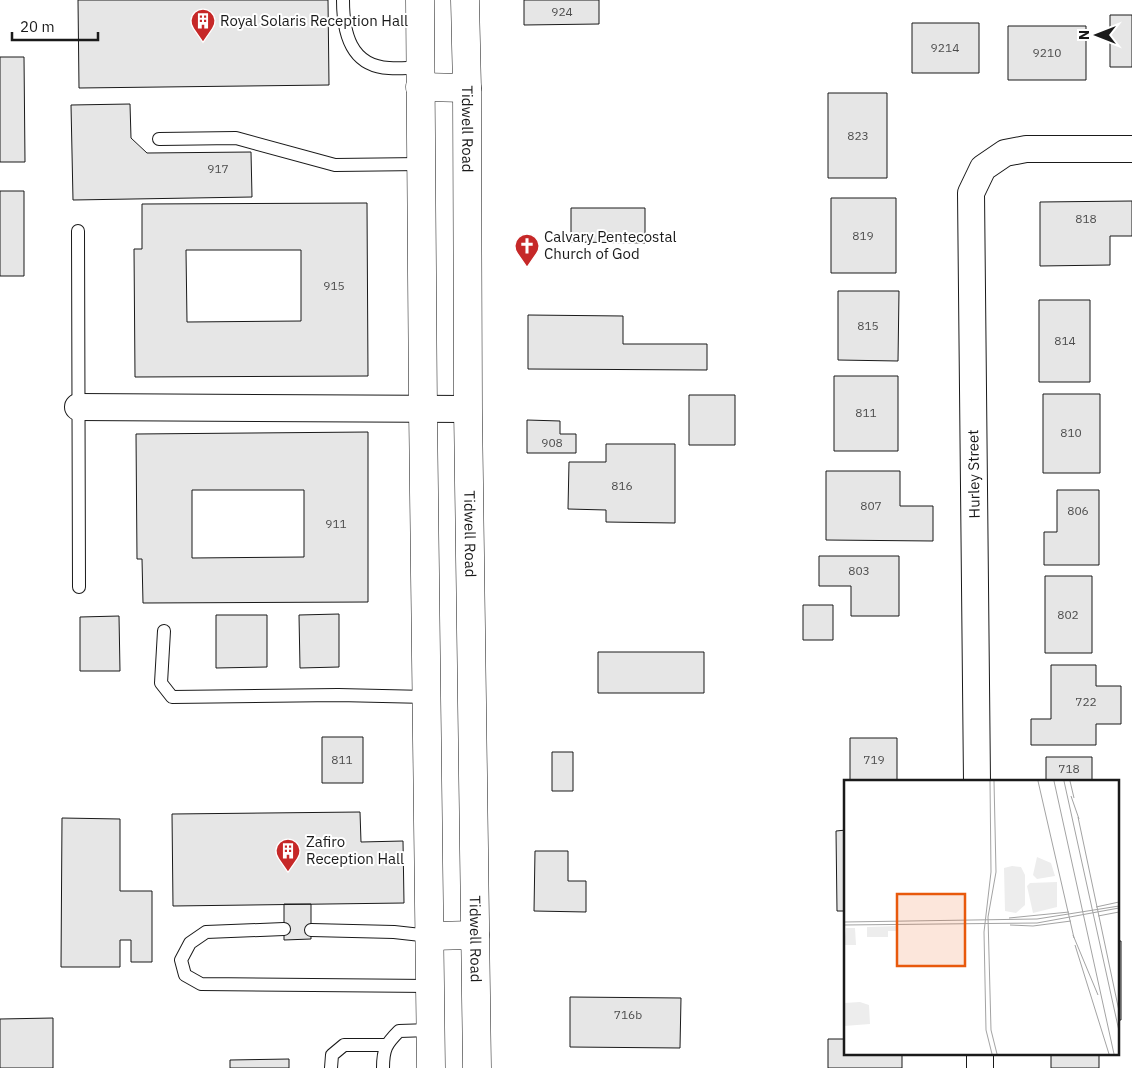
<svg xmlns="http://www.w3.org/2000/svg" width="1132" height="1068" font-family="'IBM Plex Sans',sans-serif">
  <rect width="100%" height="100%" fill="#fff"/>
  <path fill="#e6e6e6" stroke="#1a1a1a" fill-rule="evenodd" d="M78,0h250l1,85 -250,3z
    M524,0h75v24l-75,1z
    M1110,15h22v52h-22z
    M912,23h67v50h-67z
    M1008,26h78v54h-78z
    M0,57h24l1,105h-25z
    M828,93h59v85h-59z
    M130,104l1,34 16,15 104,-1 1,45 -179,3 -2,-95z
    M0,191h24v85h-24z
    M831,198h65v75h-65z
    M1132,201v35h-22v29l-70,1v-64z
    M367,203l1,173 -233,1 -1,-128h8v-45zM186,250h115v71l-114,1z
    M571,208h74v35l-74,-1z
    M838,291h61l-1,70 -60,-1z
    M1039,300h51v82h-51z
    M528,315l95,1v28h84v26l-179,-1z
    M834,376h64v75h-64z
    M1043,394h57v79h-57z
    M689,395h46v50h-46z
    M527,420l33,1v13h16v19h-49z
    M368,432v170l-225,1 -1,-44h-5l-1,-125zM192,490h112v67l-112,1z
    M606,444h69v79l-69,-1v-12l-38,-1 1,-47h37z
    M826,471h74v35h33v35l-107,-1z
    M1057,490h42v75h-55v-33h13z
    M819,556h80v60h-48v-30h-32z
    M1045,576h47v77h-47z
    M803,605h30v35h-30z
    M339,614v53l-39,1 -1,-53z
    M216,615h51v52l-51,1z
    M119,616l1,55h-40v-54z
    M598,652h106v41h-106z
    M1051,665h45v21h25v38h-25v21h-65v-26h20z
    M322,737h41v46h-41z
    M850,738h47v44h-47z
    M552,752h21v39h-21z
    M1046,757h46v25h-46z
    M360,812l1,30 42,-1 1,62 -231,3 -1,-92z
    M62,818l58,1v72h32v71h-21v-22h-11v27h-59z
    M846,830v81h-9l-1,-80z
    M535,851h33v30h18v31l-52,-1z
    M284,904h27v35l-27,1z
    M1118,941h3v79h-3z
    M570,997l111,1 -1,50 -110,-1z
    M53,1018v50h-53v-49z
    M828,1039h18v15h56v14h-74z
    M1051,1054h48v14h-48z
    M289,1059v9h-59v-8z"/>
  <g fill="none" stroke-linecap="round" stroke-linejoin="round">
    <defs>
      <path id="service" d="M343,0c0,32 7,66 46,68 10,1 21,0 31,-1
        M159,139l77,-1 99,27 86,-1
        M78,231l1,356
        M164,631l-3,52 11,14 166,-2 89,2
        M284,929l-78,3 -16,11 -9,17 4,15 16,9 229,2
        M311,930l83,2 36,4
        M331,1068l1,-13 12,-10h42
        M383,1068c0,-19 3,-24 16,-37l31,-1"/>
      <path id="minor" d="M78,407l390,2
        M977,782l-6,-589 12,-25 22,-15 21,-4h106
        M980,1054v14"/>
      <g id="secondary">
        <path d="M420,0l3,409 8,659"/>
        <path id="s1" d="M465,0l2,88 1,321 9,659"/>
        <path d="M420,87l47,1"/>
        <path d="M430,936l45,-1"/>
      </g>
    </defs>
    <use href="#service" stroke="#1a1a1a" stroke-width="14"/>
    <use href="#minor" stroke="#1a1a1a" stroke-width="28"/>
    <use href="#secondary" stroke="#1a1a1a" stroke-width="29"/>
    <use href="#service" stroke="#fff" stroke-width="12"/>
    <use href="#minor" stroke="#fff" stroke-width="26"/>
    <use href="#secondary" stroke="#fff" stroke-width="28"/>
  </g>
  <defs>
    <symbol id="building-pin" viewBox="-11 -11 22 30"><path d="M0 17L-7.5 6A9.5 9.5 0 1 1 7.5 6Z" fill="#c62828" stroke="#fff"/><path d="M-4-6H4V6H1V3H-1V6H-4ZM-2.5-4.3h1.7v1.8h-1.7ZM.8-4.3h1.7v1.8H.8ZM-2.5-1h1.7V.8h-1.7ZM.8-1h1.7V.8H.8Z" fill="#fff"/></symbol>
    <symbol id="church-pin" viewBox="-11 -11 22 30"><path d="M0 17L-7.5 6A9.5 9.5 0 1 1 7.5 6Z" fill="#c62828" stroke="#fff"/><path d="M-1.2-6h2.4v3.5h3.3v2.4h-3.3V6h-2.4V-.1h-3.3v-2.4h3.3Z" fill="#fff"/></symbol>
  </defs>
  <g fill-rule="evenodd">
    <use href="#building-pin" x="189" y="7" width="28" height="38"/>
    <use href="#church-pin" x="513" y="232" width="28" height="38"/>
    <use href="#building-pin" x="274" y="837" width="28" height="38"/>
  </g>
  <g text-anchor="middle" stroke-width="4" stroke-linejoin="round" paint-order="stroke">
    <g font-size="12" fill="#4d4d4d">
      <text x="562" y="16">924</text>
      <text x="945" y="52">9214</text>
      <text x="1047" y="57">9210</text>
      <text x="858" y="140">823</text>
      <text x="218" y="173">917</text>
      <text x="1086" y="223">818</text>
      <text x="863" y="240">819</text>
      <text x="334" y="290">915</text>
      <text x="868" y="330">815</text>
      <text x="1065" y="345">814</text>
      <text x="866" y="417">811</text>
      <text x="1071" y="437">810</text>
      <text x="552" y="447">908</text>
      <text x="622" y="490">816</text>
      <text x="871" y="510">807</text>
      <text x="1078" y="515">806</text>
      <text x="336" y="528">911</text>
      <text x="859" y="575">803</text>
      <text x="1068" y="619">802</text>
      <text x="1086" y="706">722</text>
      <text x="342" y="764">811</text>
      <text x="874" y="764">719</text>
      <text x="1069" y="773">718</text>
      <text x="628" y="1019">716b</text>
    </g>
    <g font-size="15" fill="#1a1a1a" stroke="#fff" text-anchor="start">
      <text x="220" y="26">Royal Solaris Reception Hall</text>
      <text x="544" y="242">Calvary Pentecostal<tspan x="544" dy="17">Church of God</tspan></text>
      <text x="306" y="847">Zafiro<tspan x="306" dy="17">Reception Hall</tspan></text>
    </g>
    <g font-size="15" fill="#1a1a1a" stroke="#fff">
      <text dy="5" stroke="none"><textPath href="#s1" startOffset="129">Tidwell Road</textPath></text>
      <text transform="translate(974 474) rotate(-91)" y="5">Hurley Street</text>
      <text dy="5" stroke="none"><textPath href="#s1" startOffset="534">Tidwell Road</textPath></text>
      <text dy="5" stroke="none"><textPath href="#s1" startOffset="939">Tidwell Road</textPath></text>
    </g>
  </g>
  <g transform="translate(844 780)">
    <rect width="275" height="275" fill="#fff"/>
    <path d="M193,77l14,6 4,13 -18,3 -4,-4zM168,86l9,1 4,8v30l-9,8 -11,-2 -1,-43zM213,102v25l-24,6 -6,-27 3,-3zM53,146v5h-9v6h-21v-10zM2,148h9l1,17h-12zM16,222l9,3 1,19 -26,2v-23z" fill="#ededed"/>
    <path fill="none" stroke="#a3a3a3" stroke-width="1" d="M146,1l1,91 -7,60 2,98 6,24M150,1l2,91 -8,45 3,113 6,24M194,1l36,157M210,1l60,273M220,1l55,250M226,1l4,17M227,16l8,23M234,37l41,194M252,127l23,-5M254,136l21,-4M165,138l60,-6M0,142l193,-3 82,-13M0,145l193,-2 82,-15M166,145l23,1 38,-5M229,155l25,60M231,165l34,109"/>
    <path fill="#e8590c" fill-opacity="0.15" stroke="#e8590c" stroke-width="2.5" d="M53,114h68v72h-68z"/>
    <rect width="275" height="275" fill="none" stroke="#1a1a1a" stroke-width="2.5"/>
  </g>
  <g transform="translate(1097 35) rotate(270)" stroke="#ffffff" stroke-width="4" paint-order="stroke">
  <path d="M0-4L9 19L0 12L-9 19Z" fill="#1a1a1a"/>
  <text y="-8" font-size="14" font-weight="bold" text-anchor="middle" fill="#1a1a1a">N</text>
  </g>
  <path d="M12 32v8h86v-8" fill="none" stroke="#1a1a1a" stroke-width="2.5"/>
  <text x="20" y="32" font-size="15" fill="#1a1a1a" stroke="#ffffff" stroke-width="4" paint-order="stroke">20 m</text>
</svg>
